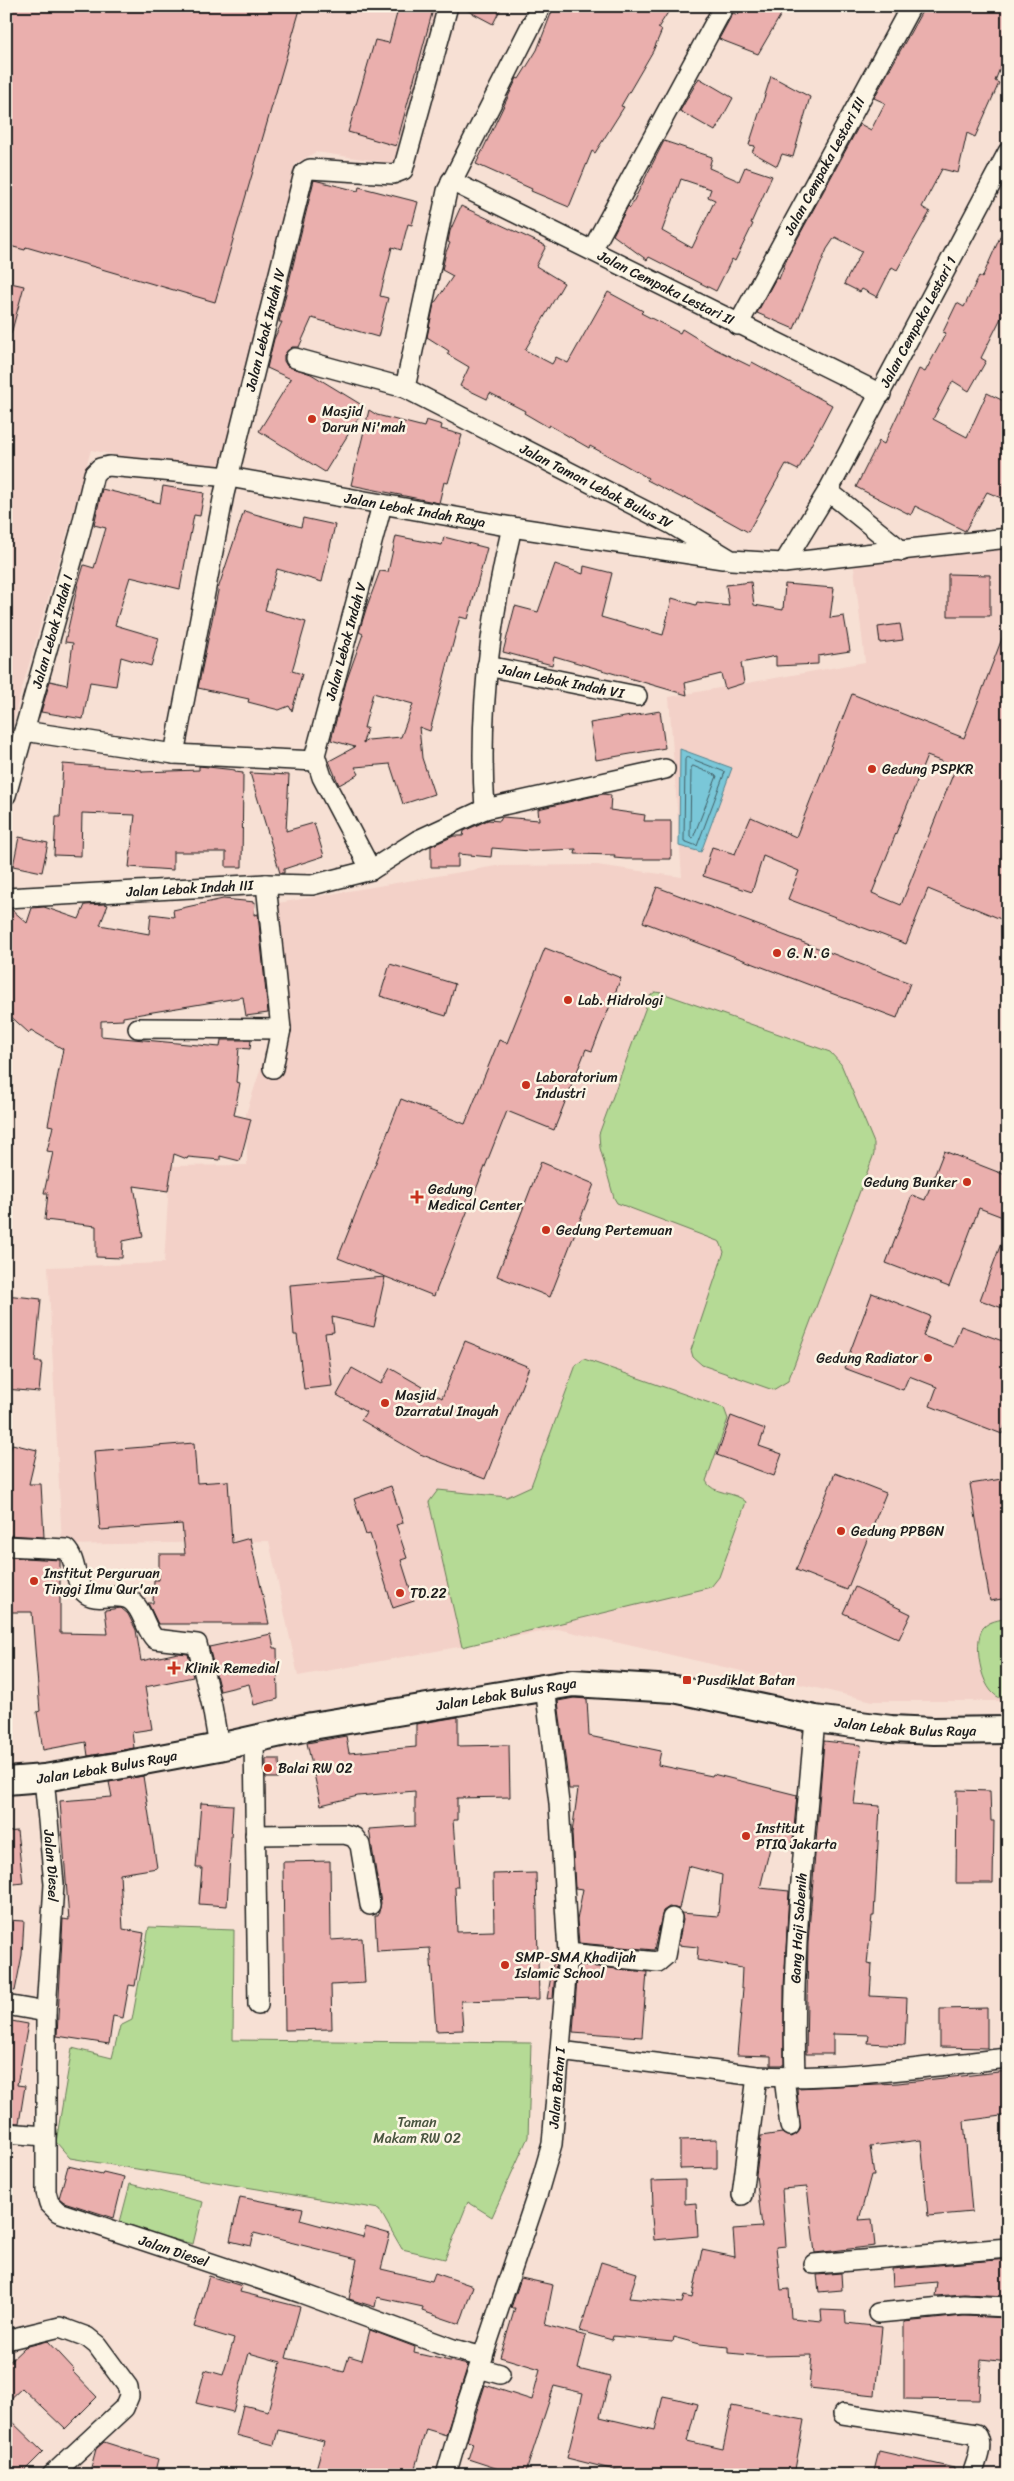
<svg xmlns="http://www.w3.org/2000/svg" width="1014" height="2481" font-family="Sriracha,sans-serif">
  <rect width="100%" height="100%" fill="#f7e0d4"/>
  <filter id="ink" filterUnits="userSpaceOnUse"><feTurbulence type="fractalNoise" baseFrequency=".02" numOctaves="2"/><feDisplacementMap in="SourceGraphic" scale="10" xChannelSelector="R" yChannelSelector="G"/><feConvolveMatrix kernelMatrix="1 2 1 2 8 2 1 2 1" color-interpolation-filters="sRGB"/></filter>
  <g filter="url(#ink)">
    <path fill="#f3d1c8" d="M6,6h440l-42,151 -14,6 -74,-11 -21,12 -65,295 -22,15 -117,-24 -85,294z
      M1008,537v1164h-135l-315,-72 -260,47 -29,-135 -207,4 -14,-278 116,-4 6,-97 77,-1 -1,-51 37,-115 -5,-96 218,-37 101,-1 85,12 -13,-180 196,-35 -12,-103z"/>
    <path fill="#b5da95" stroke="#687b58" d="M655,992l7,1 168,59 11,12 33,79v11l-86,227 -15,9 -71,-25 -9,-8 -2,-7 33,-98 -4,-10 -103,-39 -3,-5 -14,-50 -1,-14 51,-138z
      M584,1359l140,49 4,11 -22,62c6,14 30,10 40,21l-27,75 -8,10 -249,60 -33,-145 9,-12 69,7 24,-11 45,-121z
      M1008,1618v81c-27,3 -36,-57 -25,-71 6,-7 16,-8 25,-10z
      M149,1927l85,3 -1,110 298,3 -3,94 -36,80 -24,-15 -23,57 -43,-10 -23,-40 -309,-51 -14,-16 16,-94 40,10 8,-32 12,-6z
      M130,2184l73,18 -10,42 -74,-18z"/>
    <path fill="#7ac7d8" stroke="#54838d" d="M680,749l52,19 -31,84 -22,-6z"/>
    <g fill="none" stroke-linecap="round" stroke-linejoin="round">
      <path stroke="#426067" stroke-width="1" d="M687,757l38,15 -28,74 -13,-5 1,-81z
        M693,766l24,10 -24,62 -3,-2 1,-67z"/>
    </g>
    <path fill="#eaafad" stroke="#1c1c1c" fill-rule="evenodd" d="M13,6h288l-86,296 -189,-55 -1,3 -19,-5v-216z
      M399,6h35l-38,140 -48,-14 27,-92 14,3z
      M459,6h43l-9,18z
      M554,6h118l-14,22 4,2 -9,21 -32,55 3,1 -29,46 -3,-2 -23,56 -38,-16 1,-2 -56,-25 41,-86 2,1 18,-29z
      M741,6h45l-28,48 -39,-15 14,-26 5,2z
      M925,6h83v42l-13,33 4,2 -24,54 -8,-4 -9,40 -16,-4 -20,38 8,5 -33,58 -5,-3 -15,30 -15,-8 -2,3 -16,-8 18,-33 -27,-14 -8,12 -33,80 -37,-16 19,-35 3,1 9,-23 72,-132 11,6 14,-27 -11,-5z
      M771,76l39,21 -17,60 -11,-3 -5,12 -25,-14 3,-6 -6,-1z
      M699,78l34,20 -18,33 -35,-20z
      M664,141l48,16 -3,11 30,13 6,-14 27,9 -21,47 2,1 -18,37 -3,-2 -16,32 -67,-34 -2,3 -34,-25 15,-29 2,2zM681,179l30,10 -3,8 7,3 -23,48 -30,-17z
      M314,180l44,11 1,-4 59,15 -6,23 -4,-1 -7,26 -9,-3 -12,49 8,2 -10,39 -66,-19 -13,29h-7l-8,8v6l3,5 24,8 54,33 -40,65 -66,-41 32,-52 -24,-11 7,-29 8,-17h-3z
      M461,206l85,40 -10,20 28,17 -39,67 27,14 4,-7 12,6 40,-71 35,19 -2,2 39,20 2,-4 31,19 37,18 2,-4 80,43 -34,65 -12,-6 -38,68 -63,-35 -1,2 -37,-19 1,-2 -32,-18 -26,-14 -1,2 -40,-23 -1,2 -24,-14 1,-2 -35,-18 -3,6 -27,-13 9,-19 -22,-13 2,-3 -22,-14 7,-33 19,-28 -11,-6 4,-18 4,-9 -2,-1 2,-11z
      M1008,219v98l-5,-3 -22,44 5,3 -17,30 -16,-10 -20,38 34,18 20,-44 21,10v98l-21,-9 -22,39 -50,-25 -4,9 -55,-28 23,-46 5,3 35,-75 6,3 21,-39 -3,-1 14,-29 7,4 15,-31 3,2z
      M6,282l18,4 -13,48 -5,-1z
      M369,410l8,5 47,12 2,-7 16,5 -1,4 21,6 -14,48 -4,-1 -5,21 -88,-18z
      M163,486l41,7 -4,23 -6,-1 -14,74 -50,-12 -15,48 44,13 -8,28 -30,-9 -5,29 -26,-4 -7,37 -42,-7 9,-31 17,4 6,-42 -8,-1 13,-58 6,-19 10,3 12,-40 -12,-3 8,-36 58,14z
      M244,511l57,16 2,-9 32,7 -13,57 -45,-13 -12,41 41,12 -14,49 10,3 -10,37 -3,-5 -10,4 -31,-8 1,-3 -51,-11 21,-102z
      M396,536l46,9 2,-8 43,11 -19,71 -8,-2 -30,114 -11,-4 3,31 12,36 -31,10 -13,-40 -35,3 4,7 -20,11 -10,-24 26,-14 -24,-7 15,-58 17,-48 -4,-2 8,-26 13,-35 8,1zM373,693l40,11 -12,33 -33,3 -5,3 4,-15h-3z
      M555,564l28,10 1,-8 28,7 -11,44 62,18 9,-37 24,7 1,-3 32,4 -3,-21 25,-3 3,23 29,5 2,-26 49,4 -4,30 14,-2 6,35 -32,5v8l-42,2v-10l-35,7 3,20 -19,6 -4,-15 -36,9 2,12 -133,-39 -2,9 -49,-13 12,-46 23,6z
      M948,574l42,1v41h-42z
      M900,624l3,16 -23,3 -2,-16z
      M1006,628l2,294 -80,-33 -22,55 -118,-45 11,-28 -36,-15 -11,36 -49,-16 9,-29 23,7 16,-37 45,20 56,-143 112,44zM927,756l29,11 -55,138 -29,-12z
      M660,711l5,37 -69,12 -6,-37z
      M63,764l79,6v2l57,-2v-4l36,4v2l8,1 -1,94h-16v-15h-53v18l-44,-3 6,-52 -53,-2 -1,43 -27,-1 2,-38h4z
      M250,773l39,2 -3,56 28,-8 10,33 -40,13v4h-4z
      M603,794l8,1 -1,15 35,5 -1,6h27v38h-45l-12,-1 1,-3 -40,-1 1,-5 -46,2 -38,-3 -1,9 -33,-3v13h-27v-21l23,-10h9l1,-5 24,-11 12,1 2,-4 37,3 -1,-11z
      M19,837l29,6 -6,29 -29,-6z
      M657,887l253,96 -13,35 -254,-96z
      M223,899l32,3 -1,13 4,-1 10,99 -22,3 -3,-19 -120,20v3l-22,1v15l119,11 1,-7h30l-1,9 -11,-1 -3,34 4,1 -6,32 17,4 -11,42 -20,-5v4l-32,-3 -1,2 -13,-5 -6,37 -34,-5 9,51 -20,4 -1,17 -26,-1v-31l-51,-6 3,-27h-4l9,-41 -6,-1 6,-25 -5,-1 15,-76 -32,-19 -2,3 -23,-21v-103h5l16,14 5,-15 12,-1 35,12 6,-14 20,-1 3,1 -8,20 49,9 2,-20 23,3 -1,-7z
      M545,948l76,30 -29,73 -6,-2 -32,81 -47,-19 -73,185 -96,-38 63,-159 64,25 34,-84 8,3z
      M390,964l65,20 -9,32 -66,-20z
      M944,1151l64,25v43l-29,-11 -30,79 -63,-24 26,-68 13,5z
      M541,1162l53,22 -44,113 -53,-21z
      M1006,1230h2v80l-28,-10z
      M385,1277l-11,50 -42,-10 2,15 -9,1 7,53 -28,3 -7,-54h-3l-4,-50z
      M872,1293l58,23 -7,20 30,11 8,-21 47,17v75l-6,16 -72,-28 7,-19 -28,-11 -6,14 -59,-22z
      M6,1295l35,4 -6,63h7l-3,30 -33,-3z
      M465,1341l64,26 -44,112 -65,-25 -59,-34 5,-8 -29,-17 15,-27 29,16 9,-16 52,30z
      M731,1416l34,13 -6,17 23,8 -8,22 -57,-21z
      M194,1443l3,40 31,-2 4,62 18,-5 19,86h-111l-10,-21h5l1,-23h5v-26h26l-3,-30 -82,6 -6,-79z
      M12,1444l25,6 -8,34h12l3,53 -38,-2v-68z
      M835,1473l51,20 -39,97 -51,-20z
      M1008,1478v120l-18,3 -20,-117z
      M391,1486l12,37 -7,2 11,33 -6,2 13,41 -21,7 -23,-74 -4,1 -12,-36z
      M6,1557l54,3v73l48,1 -3,-24 16,-2 7,6 8,16 5,31 37,-8 10,1 5,23 -48,10 7,42 -20,3 2,16 -46,8 -2,-14 -43,8 -6,-38 3,-1 -8,-99h-26z
      M855,1587l56,27 -12,25 -56,-26z
      M271,1634l3,14h3l1,51 -24,6 -5,-21 -29,7 -11,-44z
      M574,1698l13,1 2,37 72,15 -3,14 54,11 1,-2 84,21 -5,55 -21,-6 -11,44 29,3 -5,96v78h-13v-9l-34,-1 6,-66h-2l1,-21 -45,-8 1,-13 -20,-2 5,-25 -2,-7 37,3 4,-41 -34,-9 -9,43 -10,-2 -6,4 -9,39 -75,-7 -2,-23 6,-31 -8,-1 -3,-55 6,-44h-9l-11,-88z
      M458,1717v29l51,-1 1,52 -53,1v22h-4l5,67h-3l2,45 37,-1 -1,-57 43,-1 3,126 -78,2 2,29 -27,1 -6,-83 -53,3 -2,-35h3l3,-13 -12,-74 46,-3v-35l-57,5 -37,9 -14,-62 39,-7 3,17 67,-6v-23z
      M824,1741l37,4 -7,59 26,2 -6,110h-2l-5,48 5,1 -2,31 37,2 -2,47 -37,-2 1,-8 -36,-1v20h-27l2,-111z
      M266,1759h13l1,19h-14z
      M143,1776l14,92 -37,6 3,55 21,4 -9,53 -6,-1 -6,33 -10,-2 -4,28 -52,-8 6,-117 6,1 -9,-119 52,-4 -3,-15z
      M957,1790l33,1 1,30h3l-1,62h-37z
      M201,1803l32,2 -6,101 -28,-2 3,-36h-6z
      M17,1831l6,52 -17,2v-53z
      M330,1861l1,79 31,-2 3,45 -34,2 1,44 -47,1 -2,-168z
      M6,1920l18,1 -2,34 -7,36 -9,-1z
      M554,1959h2l-3,39 -6,1z
      M578,1965l69,7 -5,65 -69,-5z
      M987,2008v40l-47,-1v-38z
      M6,2020l22,4 -11,61 8,1 -6,37 -13,-1z
      M1008,2071v44l-44,6 8,91 -44,4 -7,-76 -51,6 4,29h-3l-12,45 13,-1 3,27 -60,7 -8,-66 -25,2 4,57 -10,1 5,43 8,-1 2,29 31,3 -1,-11 24,1 1,12 36,4 -7,68 -66,-7 3,-33 -49,1 -35,-3v-6l-28,-3 -27,-7 -1,5 -59,-6 -1,4 -32,-9 21,-69 36,11 -8,25 53,5 2,-7 8,2 10,-48 33,7 -2,-28 29,-2 -6,-52 5,-39 21,-3 10,4 8,-7 -3,-42 101,-5z
      M717,2139v29l-37,1v-29z
      M68,2166l34,8 1,-2 21,5 -10,41 -50,-16 -5,-4z
      M685,2180v24l11,-1 2,33 -44,4 -3,-34h2l-1,-25z
      M240,2197l63,12 -3,11 63,17 3,-10 24,7 -9,35 51,12 3,-8 38,13 -13,38 -38,-13 1,-4 -46,-10 -2,10 -26,-8 8,-40 -103,-26 -3,13 -21,-5z
      M1008,2259v37l-44,-2 -29,2 2,-14 -44,4 -1,-17z
      M841,2273l1,17 -23,2 -2,-17z
      M209,2276l33,10 -2,6 60,15 -14,51 58,14 5,-16 13,4 8,-30 45,17 -1,6 54,12 -22,70 -20,-6 -13,46h-77l-20,-6 8,-28 -46,-11 -4,15 -38,-10 7,-30 25,6 13,-49 -32,-9 -16,59 -37,-9 9,-33 18,5 11,-36 -40,-12z
      M521,2278l32,7 -8,40 41,11 -8,33 32,8 -10,40 55,13 8,-34 15,3 19,5 -10,37 36,8 9,-43 72,14 -10,55h-159l-68,-17 16,-65 -29,-7 -29,89h-8l-49,-16 5,-16 -6,-2 18,-56 47,15 8,-31 -40,-12 15,-49h-4z
      M964,2316l44,2v44l-27,-3 -2,41 -75,-1v-77z
      M48,2341l26,28 -2,2 25,26 -32,32 -43,-41 -16,15v-38l19,-18z
      M6,2416l37,36 -23,23h-14z
      M104,2442l54,17 -4,16h-65l7,-26z
      M879,2451l75,17v7h-81z"/>
    <g fill="none" stroke-linecap="round" stroke-linejoin="round">
      <defs>
        <g id="minor">
          <path id="s1" d="M541,6l-94,185 -42,197 268,137 58,35 53,3 224,-25"/>
          <path id="s2" d="M451,181l430,213"/>
          <path d="M592,250l132,-244"/>
          <path id="s3" d="M738,325l173,-319"/>
          <path d="M295,358l110,30"/>
          <path d="M828,491l74,60"/>
          <path id="s4" d="M784,563l44,-72 180,-339"/>
          <path id="s5" d="M487,666l150,30"/>
          <path d="M24,731l150,23 142,7"/>
          <path id="s6" d="M174,754l50,-260 80,-321 6,-4 83,5 10,-4 45,-164"/>
          <path id="s7" d="M6,795l74,-262 14,-59 6,-6 9,-2 120,11 283,50 211,32"/>
          <path d="M485,809c-7,-95 5,-190 27,-282"/>
          <path id="s8" d="M371,870l-49,-93 -7,-22 67,-250"/>
          <path d="M266,884l15,145 -8,39"/>
          <path id="s9" d="M6,898l260,-14 46,1 59,-15 47,-30 67,-31 180,-40"/>
          <path d="M138,1028l143,1"/>
          <path d="M6,1546l60,3c11,11 8,32 18,43 12,12 32,-1 46,8 13,8 14,28 25,39l42,5 15,62 7,41"/>
          <path d="M254,1740l4,265"/>
          <path id="s10" d="M44,1778l10,106 -8,128v180l3,11 9,9 243,81 152,56 30,8"/>
          <path d="M255,1835l89,-1 10,3 6,8 10,60"/>
          <path d="M568,1953l90,9 7,-6 7,-38"/>
          <path d="M6,2005l40,7"/>
          <path d="M560,2051l197,25c84,4 167,-9 251,-18"/>
          <path d="M784,2077l6,49"/>
          <path id="s11" d="M795,2077c-4,-119 10,-239 20,-358"/>
          <path d="M6,2133l39,3"/>
          <path d="M742,2195l15,-119"/>
          <path d="M814,2264l194,-16"/>
          <path d="M878,2313l86,-8 44,2"/>
          <path d="M6,2340l54,-13 27,10 10,8 31,42 1,9 -5,12 -72,67"/>
          <path d="M479,2368l21,6"/>
          <path d="M843,2414l133,20c9,10 0,28 -4,41"/>
          <path id="s12" d="M446,2475l19,-66 73,-217 14,-48 16,-191 -9,-150 -14,-117"/>
        </g>
        <g id="secondary">
          <path id="s13" d="M6,1781l38,-3 73,-12 102,-19 93,-21 261,-43 101,6 141,30 76,10 43,2 74,-1"/>
        </g>
      </defs>
      <use href="#minor" stroke="#1c1c1c" stroke-width="22"/>
      <use href="#secondary" stroke="#1c1c1c" stroke-width="30"/>
      <use href="#minor" stroke="#fcf5e5" stroke-width="19"/>
      <use href="#secondary" stroke="#fcf5e5" stroke-width="26"/>
    </g>
  </g>
  <g fill="#c8321e" stroke="#fcf5e5" stroke-width="2">
    <circle cx="312" cy="419" r="5"/>
    <circle cx="872" cy="769" r="5"/>
    <circle cx="777" cy="953" r="5"/>
    <circle cx="568" cy="1000" r="5"/>
    <circle cx="526" cy="1085" r="5"/>
    <circle cx="967" cy="1182" r="5"/>
    <path d="M414.5 1189.5h5v5h5v5h-5v5h-5v-5h-5v-5h5z"/>
    <circle cx="546" cy="1230" r="5"/>
    <circle cx="928" cy="1358" r="5"/>
    <circle cx="385" cy="1403" r="5"/>
    <circle cx="841" cy="1531" r="5"/>
    <circle cx="34" cy="1581" r="5"/>
    <circle cx="400" cy="1593" r="5"/>
    <path d="M171.5 1660.5h5v5h5v5h-5v5h-5v-5h-5v-5h5z"/>
    <rect x="682" y="1675" width="10" height="10" rx="2.5"/>
    <circle cx="268" cy="1768" r="5"/>
    <circle cx="746" cy="1836" r="5"/>
    <circle cx="505" cy="1965" r="5"/>
  </g>
  <g text-anchor="middle" stroke-width="5" stroke-linejoin="round" paint-order="stroke">
    <g font-size="14" fill="#1c1c1c" stroke="#fcf5e5">
      <text dy="5" stroke="none"><textPath href="#s3" startOffset="181">Jalan Cempaka Lestari III</textPath></text>
      <text dy="5" stroke="none"><textPath href="#s2" startOffset="240">Jalan Cempaka Lestari II</textPath></text>
      <text dy="5" stroke="none"><textPath href="#s4" startOffset="276">Jalan Cempaka Lestari 1</textPath></text>
      <text dy="5" stroke="none"><textPath href="#s6" startOffset="434">Jalan Lebak Indah IV</textPath></text>
      <text dy="5" stroke="none"><textPath href="#s1" startOffset="624">Jalan Taman Lebak Bulus IV</textPath></text>
      <text dy="5" stroke="none"><textPath href="#s7" startOffset="660">Jalan Lebak Indah Raya</textPath></text>
      <text dy="5" stroke="none"><textPath href="#s7" startOffset="170">Jalan Lebak Indah I</textPath></text>
      <text dy="5" stroke="none"><textPath href="#s8" startOffset="246">Jalan Lebak Indah V</textPath></text>
      <text dy="5" stroke="none"><textPath href="#s5" startOffset="76">Jalan Lebak Indah VI</textPath></text>
      <text dy="5" stroke="none"><textPath href="#s9" startOffset="184">Jalan Lebak Indah III</textPath></text>
      <text dy="5" stroke="none"><textPath href="#s13" startOffset="508">Jalan Lebak Bulus Raya</textPath></text>
      <text dy="5" stroke="none"><textPath href="#s13" startOffset="912">Jalan Lebak Bulus Raya</textPath></text>
      <text dy="5" stroke="none"><textPath href="#s13" startOffset="102">Jalan Lebak Bulus Raya</textPath></text>
      <text dy="5" stroke="none"><textPath href="#s10" startOffset="88">Jalan Diesel</textPath></text>
      <text dy="5" stroke="none"><textPath href="#s11" startOffset="149">Gang Haji Sabenih</textPath></text>
      <text dy="5" stroke="none"><textPath href="#s12" startOffset="404">Jalan Batan I</textPath></text>
      <text dy="5" stroke="none"><textPath href="#s10" startOffset="561">Jalan Diesel</textPath></text>
    </g>
    <g font-size="14" fill="#1c1c1c" stroke="#fcf5e5" text-anchor="start">
      <text x="322" y="416">Masjid<tspan x="322" dy="16">Darun Ni'mah</tspan></text>
      <text x="882" y="774">Gedung PSPKR</text>
      <text x="787" y="958">G. N. G</text>
      <text x="578" y="1005">Lab. Hidrologi</text>
      <text x="536" y="1082">Laboratorium<tspan x="536" dy="16">Industri</tspan></text>
      <text x="957" y="1187" text-anchor="end">Gedung Bunker</text>
      <text x="428" y="1194">Gedung<tspan x="428" dy="16">Medical Center</tspan></text>
      <text x="556" y="1235">Gedung Pertemuan</text>
      <text x="918" y="1363" text-anchor="end">Gedung Radiator</text>
      <text x="395" y="1400">Masjid<tspan x="395" dy="16">Dzarratul Inayah</tspan></text>
      <text x="851" y="1536">Gedung PPBGN</text>
      <text x="44" y="1578">Institut Perguruan<tspan x="44" dy="16">Tinggi Ilmu Qur'an</tspan></text>
      <text x="410" y="1598">TD.22</text>
      <text x="185" y="1673">Klinik Remedial</text>
      <text x="697" y="1685">Pusdiklat Batan</text>
      <text x="278" y="1773">Balai RW 02</text>
      <text x="756" y="1833">Institut<tspan x="756" dy="16">PTIQ Jakarta</tspan></text>
      <text x="515" y="1962">SMP-SMA Khadijah<tspan x="515" dy="16">Islamic School</tspan></text>
    </g>
    <g font-size="14" fill="#4a5540" stroke="#fcf5e5">
      <text x="417" y="2127">Taman<tspan x="417" dy="16">Makam RW 02</tspan></text>
    </g>
  </g>
  <rect width="1014" height="2481" fill="none" stroke="#fcf5e5" stroke-width="25"/>
  <rect x="12" y="12" width="989" height="2456" fill="none" stroke="#1c1c1c" stroke-width="2" filter="url(#ink)"/>
</svg>
